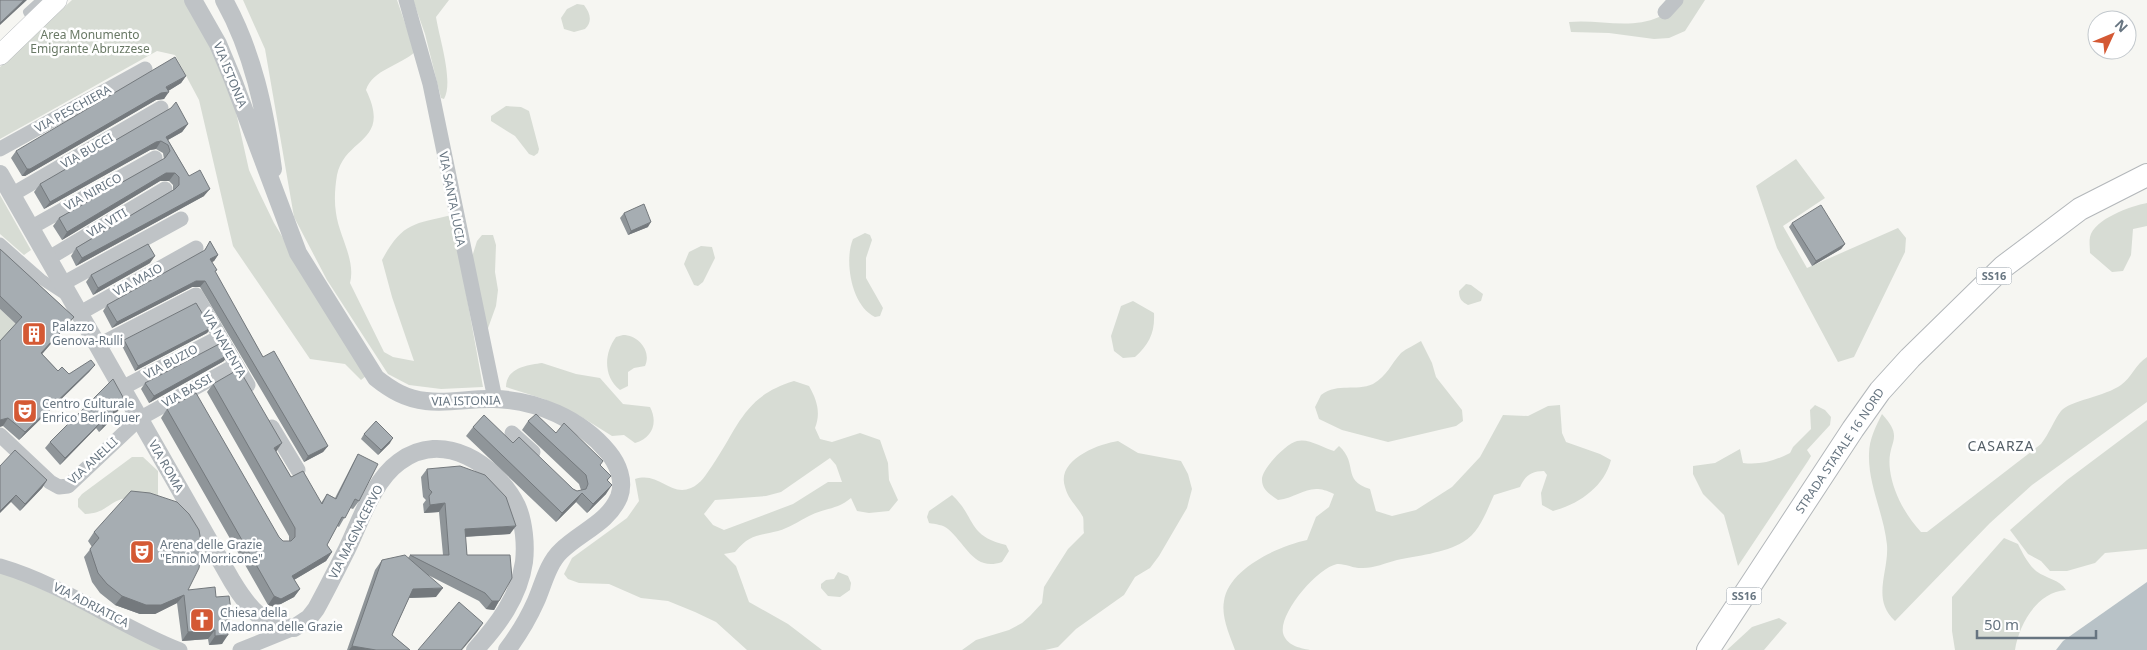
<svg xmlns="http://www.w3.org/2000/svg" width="2147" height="650" font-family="'Noto Sans',sans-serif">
  <rect width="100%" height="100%" fill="#f6f6f2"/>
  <path fill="#d7dcd4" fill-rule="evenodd" d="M72,0h115l44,90 18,80 9,20 16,33 92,153 -5,4 -16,-16 -35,-5 -77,-113 -34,-146 -24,-45 -18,-4 -157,88v-72z
    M243,0h154l18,52c-14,13 -43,18 -49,38 26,53 -21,47 -29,85 -2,12 -3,26 -1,38 3,23 20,47 14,70l34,69 9,5 21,4 -22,-64 -10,-37c20,-37 31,-36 70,-45l31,172 -42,2 -32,-4 -21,-11 -61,-94 -33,-63 -29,-168z
    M413,0h36l-13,17c3,20 18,65 8,82l-3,-1 -16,-64z
    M1681,0h24l-20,31 -16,7 -15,1 -45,-6 -38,-1 -2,-10c30,-3 61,8 90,-5 8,-4 15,-12 22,-17z
    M577,4l7,1c6,8 9,16 1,24l-11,3 -10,-3 -3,-11 6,-9z
    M506,106l15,1 8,4 10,38 -1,4 -4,3 -5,-2 -14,-18 -24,-15v-5z
    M1796,159l29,39 -42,28 24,42 91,-40 8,10 -1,14 -51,105 -16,5 -61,-114 -21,-62z
    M0,195l31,55 -7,5 -24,-21z
    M2147,203v23l-14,3 -2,26 -8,16 -11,1 -22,-19c0,-5 -1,-11 0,-16 4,-18 41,-31 57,-34z
    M865,233l5,2 2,5 -6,18v20l17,30 -3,8 -5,1c-24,-11 -31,-57 -22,-78z
    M482,235h11l3,10 -1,27 3,18 -2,16 -9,25 -15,-74 5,-16z
    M701,246l11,1 3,11 -12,24 -5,4 -4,-1 -10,-21 5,-12z
    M1466,284l5,1 12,9 -2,7 -13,4c-6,-3 -9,-6 -9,-14z
    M1133,301l21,12c1,20 -5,31 -19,44l-12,1 -9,-7 -3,-15 10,-30z
    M0,309l17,16 -17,18z
    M623,335c15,0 29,16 22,31l-11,2 -6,4v14l-8,4c-17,-13 -16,-37 -4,-53z
    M1421,341l11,22 4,14 26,33 1,11 -7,5 -68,16 -46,-12 -23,-11 -4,-12 6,-12c18,-13 34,-3 52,-11 14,-8 18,-20 28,-31 6,-5 14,-8 20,-12z
    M2147,357v45l-115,83 -42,38 -95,98c-24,-22 -6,-49 -8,-76 -3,-31 -19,-60 -18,-91 0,-15 7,-28 13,-40 24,26 4,26 8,56 3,23 16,46 31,62h6l114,-88c8,-10 13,-24 20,-33 8,-10 45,-15 60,-26 10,-7 15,-21 26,-28z
    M542,363l34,11 24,4 23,26 27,3c8,15 3,31 -15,36l-11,-8 -12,1 -32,-20 -36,-17 -38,-12c0,-19 21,-22 36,-24z
    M794,381l15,5c8,14 12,27 6,42l5,11 12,3 28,-9 20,7 8,23 1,17 9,20 -9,11 -20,2 -12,-2 -6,-13c-14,12 -27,10 -42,18 -10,5 -20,12 -31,15 -21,5 -28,3 -43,21l-11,2 12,12 13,36 39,22 34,26h-75l-31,-28 -21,-10 -27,-11 -27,-3 -32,-14 -30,-1 -11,-4 -4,-5 8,-16 55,-40 12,-17 -4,-22c24,-8 35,18 56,9 10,-4 16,-15 21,-22 27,-40 32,-70 82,-85zM830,458l6,7 6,17h-14l-35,22 -69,26 -11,-5 -9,-11 11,-14 51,-4 15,-4z
    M1560,405l2,28 4,9 34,12 11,6c-7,27 -32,44 -58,51l-11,-6 -1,-12 6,-18 -3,-4c-13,0 -19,5 -24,16l-26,8c-8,17 -14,37 -31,47 -18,11 -47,14 -66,18 -11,3 -23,8 -34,8 -8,1 -19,-5 -26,-4 -20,4 -58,49 -54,69 3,12 16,15 27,17h-75c-5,-14 -14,-33 -11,-49 5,-33 55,-55 83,-61l9,-23 13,-10 5,-13c-25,-13 -33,3 -56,6 -7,-5 -16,-10 -16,-20 -1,-11 25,-37 35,-39 12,-3 26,7 37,10l5,-5c20,18 2,34 31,43l6,22 16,5 24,-6 36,-23 28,-30 23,-42 25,1 20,-10z
    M1815,405l10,5 6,7 -1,8 -23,25 4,6 -3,5 -70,105 -14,-51 -21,-21 -10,-20v-8l22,-3 25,-14 3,14c18,2 31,-2 47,-10l3,-6 18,-18 -1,-19z
    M2147,420v129l-42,4 -10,10 -28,8h-17l-9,-10 -13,-7 -18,-24 57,-50z
    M1118,441l20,12 43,8 7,13 4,15 -5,19 -28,48 -9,12 -15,9 -11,18 -48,34 -18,18 -13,3h-83l14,-10 33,-10 13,-7 8,-7 12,-13 2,-16 10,-16 14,-22 16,-16c-1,-5 0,-12 -1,-16 -6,-11 -15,-18 -18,-30 -9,-27 33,-43 53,-46z
    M132,457h11l15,14v24c-12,6 -23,0 -36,4 -16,5 -16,14 -37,15l-7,-7v-8l4,-5z
    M952,495c24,22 15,41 54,50l3,6 -7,11c-28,10 -36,-18 -54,-33 -4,-4 -13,-5 -19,-6l-2,-6 2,-6z
    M2004,538l14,6c5,10 10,20 18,27 11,8 23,8 30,19 -29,2 -47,34 -51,60h-60l-3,-19v-34z
    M0,570l9,3 156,77h-165z
    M838,572l10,4 3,7 -1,7 -10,7 -12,-1 -7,-8v-4l5,-4 8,-1z
    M1779,618l8,5 -23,27h-37l25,-23z"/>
  <path fill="#b8c2c7" d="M2147,582v68h-91l7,-9z"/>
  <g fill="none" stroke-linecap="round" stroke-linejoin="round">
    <defs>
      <path id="secondary" d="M0,55l57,-55"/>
      <path id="primary" d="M1708,650l145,-221 27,-38 30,-33 93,-91 77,-58 67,-34"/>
    </defs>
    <use href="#secondary" stroke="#b4b8bc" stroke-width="21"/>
    <use href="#primary" stroke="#b3b7ba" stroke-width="24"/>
    <path stroke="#bfc3c6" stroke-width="8" d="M32,21l-5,-9 13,-12"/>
    <path stroke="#bfc3c6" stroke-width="11" d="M0,243l41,36 26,17"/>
    <path stroke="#bfc3c6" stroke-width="15" d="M406,0l24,84 65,315
      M1665,12l11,-12
      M0,149l145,-80
      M13,194l148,-86
      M32,227l123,-69
      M49,258l116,-69
      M64,283l117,-64
      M80,313l116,-65
      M99,345l97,-50 52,90
      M122,388l98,-51
      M272,427l26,43
      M512,433l21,19
      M0,435l50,47 9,5 9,-1 71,-67 97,-54
      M0,566c65,19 118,60 180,84
      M240,650l54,-22"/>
    <path stroke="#bfc3c6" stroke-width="18" d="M193,0l25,44 15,36 65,173 78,125c15,12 30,21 50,23 22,3 46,-3 68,-2 42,1 87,20 114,53 10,12 17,29 11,45 -11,26 -39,35 -58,54 -13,12 -18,34 -25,50 -8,18 -17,33 -29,49
      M224,0c29,52 41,110 49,169
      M0,174l232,407c15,25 32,47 62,47l15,-10 7,-9c11,-20 21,-40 31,-60 14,-29 26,-68 52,-87 44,-33 97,2 118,44 7,16 9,39 7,56 -5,35 -26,63 -49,88"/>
    <use href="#secondary" stroke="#fff" stroke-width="20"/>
    <use href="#primary" stroke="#fff" stroke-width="22"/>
  </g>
  <path fill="#8f9599" d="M186,76l-5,7 -13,8 -4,8 -8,1 -131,76h-3l-11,-18 5,-7z
    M188,124l-6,8 -14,8 21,36 15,20 -128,70 -5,-10 5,-8 97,-58v-5l-4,-4h-9l-98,59 -9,-14 6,-8 105,-59 -1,-6 -7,-4 -6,1 -106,59 -10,-17 6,-8z
    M624,213l24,14 -20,8 -8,-17z
    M1792,223l53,21 -4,5 -29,17 -23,-39z
    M210,241l8,14 -4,6 -2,1 3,10 48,85 65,89 -5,6 -19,10 -104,-175h-8l-80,41 -9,-17 4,-6 97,-54z
    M0,249l74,68 -6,7 -26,30 16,17 11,3 26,-9 -6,7 -70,68 -16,-14 13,-102 -16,-15z
    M150,263l-57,32 -7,-13 5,-7z
    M211,328l-4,5 -72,38 -14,-27 3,-4z
    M224,361l-75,42 -8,-14 4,-6z
    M213,384l63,68 15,25 30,26 6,-9 8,4 18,-35 5,-9 1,47 -6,8 -3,-1 -11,19 -2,-1 -10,19 5,7 -6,9 -32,19 6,9 -6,8 -19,10 -7,-2 -107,-187 6,-9 112,128 4,4h6v-5l-82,-144z
    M117,412l-3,2 -4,7 -11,11 -3,-4 -36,37 -15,-17 5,-6z
    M528,421l28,12 44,32 11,11 -3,4 -2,14 -19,19 -11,-11 -20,20 -90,-86 7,-9 40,16 60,46 4,2 4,-1 -2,-6 -57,-54z
    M364,434l26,9 -12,12 -17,-16z
    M0,466l47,14 -5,8 -22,23 -9,-9z
    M427,469l83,65 -45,3 2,18 32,46 -5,9 -8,-1 -7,-8 -51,-26 8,22 -27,1 -17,37 18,15h-63l28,-80 7,-10 26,-2 2,-3h33l-4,-43 -15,1 -1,-9 3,-4 -3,-3 -2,-20z
    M94,532l94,58 28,7 11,27 -5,20 -13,1 -1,-6 -26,2 -5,-38 -22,11h-15l-25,-9 -15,-12 -8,-11 -8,-25 8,-10 -4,-6z"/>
  <path fill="#74797d" d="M24,0h3l-27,25v-2z
    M186,76l-5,7 -16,10 4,-1 -5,7 -8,1 -131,76h-3l5,-7z
    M188,124l-6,8 -18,10 2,-5z
    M161,141l-5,8 -6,1 -106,59 6,-7 106,-60z
    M166,173h9l-6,8h-9l-98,59 5,-8z
    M210,189l-6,7 -128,70 6,-8z
    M651,222l-3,5 -20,8 3,-4z
    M1845,244l-4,5 -29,17 4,-5z
    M218,255l-4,6 -8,4 4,-6z
    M155,256l-5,7 -57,32 5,-7z
    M196,281h9l-5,6h-8l-80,41 5,-6z
    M74,317l-6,7 -32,37 5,-8z
    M211,328l-4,5 -72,38 3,-5z
    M228,355l-4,6 -75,42 5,-7z
    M95,365l-6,7 -70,68 6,-8z
    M122,406l-5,6 -9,6 5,-6z
    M115,414l-5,7 -11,11 4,-6z
    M8,418l-5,8 -3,1v-7z
    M101,422l-5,6 -36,37 5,-7z
    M393,438l-3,5 -12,12 3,-5z
    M282,443l-6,9 -2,-4z
    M328,446l-5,6 -19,10 4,-6z
    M47,480l-5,8 -22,23 5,-7z
    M612,485l-6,9 -19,19 6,-9z
    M582,493l-6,9 -20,20 6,-9z
    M16,495l-5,7 -11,11v-2z
    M445,503l-6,9 -15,1 6,-8z
    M516,526l-6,8 -51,3 6,-8z
    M332,552l-6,9 -39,23 5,-8z
    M443,588l-7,9 -30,1 7,-9z
    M300,589l-6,8 -19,10 -7,-2 6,-9z
    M184,595l-7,8 -22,11h-15l-25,-9 7,-9z
    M492,601h7l-5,9 -8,-1z
    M226,617h6l-7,9z
    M483,623l-6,9 -15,18h-1z
    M215,630l-7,9 -26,2 6,-9z
    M228,635l-6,9 -13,1 6,-9z
    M352,646l24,4h-27z"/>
  <path fill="#a6adb2" stroke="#74797d" d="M0,0h24l-24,23z
    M175,57l11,19 -20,11 3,5 -8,1 -131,76h-3l-11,-18z
    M176,102l12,22 -22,13 23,39 11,-6 10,19 -128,69 -6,-10 99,-59 4,-4v-8l-4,-4h-9l-99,59 -8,-14 106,-60 5,-7 -2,-6 -7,-4 -5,1 -106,60 -10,-18 131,-76z
    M644,204l7,18 -20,9 -7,-18z
    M1821,205l24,39 -29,17 -24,-38z
    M210,241l8,14 -8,4 7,11 -2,1 48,86 11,-6 54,95 -20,10 -103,-175h-9l-79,41 -10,-17 98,-55z
    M148,244l7,12 -57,32 -7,-13z
    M0,249l74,68 -33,36 17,18 4,-4 7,7 22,-14 4,5 -70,67 -17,-14 -8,2v-79l22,-24 -22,-21z
    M196,303l15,25 -73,38 -14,-26z
    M221,343l7,12 -74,41 -9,-13z
    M239,369l43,74 -8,5 17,29 12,-6 19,33 5,-10 9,5 22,-45 20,10 -19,37 -4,-2 -10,19 -3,-1 -15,28 5,7 -40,24 8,13 -19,10 -7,-3 -107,-187 29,-16 83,144 4,4h8l4,-4v-9l-82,-144z
    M113,379l11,20 -2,7 -9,6 2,2 -12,12 -2,-4 -36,36 -15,-16z
    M536,414l20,19 8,-10 39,38 -3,4 11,11 -4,4 5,5 -19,19 -11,-11 -20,20 -89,-86 11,-12 29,28 6,-6 54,52 4,2 9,-2 2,-5 -2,-9 -58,-54z
    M376,421l17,17 -12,12 -17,-16z
    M15,450l32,30 -22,24 -9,-9 -16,16v-45z
    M460,466l25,9 21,22 10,29 -51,3 2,26h43l2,23 -13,23h-7l-7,-8 -75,-38h39l-4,-52 -15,2 -1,-9 3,-4 -3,-3 -2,-20z
    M131,491l19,2 27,9 12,12 10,16 3,18 -3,20 -11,22 27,-3 1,10 13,-1 3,21h-6l2,18 -13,1v-6l-27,2 -4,-37 -23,10h-15l-24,-9 -15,-12 -9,-11 -8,-24 9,-11 -5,-6z
    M405,555l38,33 -30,1 -21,46 18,15h-34l-24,-4 30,-86z
    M459,602l24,21 -22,27h-43z"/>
  <defs>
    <symbol id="building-square" viewBox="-11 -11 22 22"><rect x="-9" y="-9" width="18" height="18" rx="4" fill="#d45934" stroke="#fff"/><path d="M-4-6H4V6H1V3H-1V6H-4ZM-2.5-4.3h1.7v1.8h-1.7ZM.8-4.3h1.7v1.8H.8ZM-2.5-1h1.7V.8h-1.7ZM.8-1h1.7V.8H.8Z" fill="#fff"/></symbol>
    <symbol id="theatre-square" viewBox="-11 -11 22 22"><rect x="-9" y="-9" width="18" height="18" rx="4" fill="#d45934" stroke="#fff"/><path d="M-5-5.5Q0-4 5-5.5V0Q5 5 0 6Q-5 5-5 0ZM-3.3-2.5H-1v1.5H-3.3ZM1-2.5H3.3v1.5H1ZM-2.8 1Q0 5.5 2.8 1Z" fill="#fff"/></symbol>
    <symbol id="church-square" viewBox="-11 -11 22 22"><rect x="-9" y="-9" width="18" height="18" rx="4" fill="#d45934" stroke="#fff"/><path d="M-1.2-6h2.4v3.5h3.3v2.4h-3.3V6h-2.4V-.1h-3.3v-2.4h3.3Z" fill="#fff"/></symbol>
  </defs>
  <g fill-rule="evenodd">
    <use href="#building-square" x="20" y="320" width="28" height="28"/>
    <use href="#theatre-square" x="11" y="397" width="28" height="28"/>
    <use href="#theatre-square" x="128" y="538" width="28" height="28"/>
    <use href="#church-square" x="188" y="606" width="28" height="28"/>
  </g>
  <g text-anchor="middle" stroke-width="5" stroke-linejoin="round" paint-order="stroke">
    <g fill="#fff" stroke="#959ea7" stroke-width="1">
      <rect x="1976.5" y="267.5" width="35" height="17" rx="4"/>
      <rect x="1726.5" y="587.5" width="35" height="17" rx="4"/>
    </g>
    <g font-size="11" font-weight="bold" fill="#677581">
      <text x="1994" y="280">SS16</text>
      <text x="1744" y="600">SS16</text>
    </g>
    <g font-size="12" fill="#697965" stroke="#fff">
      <text x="90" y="39">Area Monumento<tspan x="90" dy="14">Emigrante Abruzzese</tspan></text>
    </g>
    <g font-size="12" fill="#677581" stroke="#fff">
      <text transform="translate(230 75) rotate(68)" y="4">VIA ISTONIA</text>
      <text transform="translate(73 109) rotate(-29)" y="4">VIA PESCHIERA</text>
      <text transform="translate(87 151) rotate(-30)" y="4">VIA BUCCI</text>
      <text transform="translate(93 192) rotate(-29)" y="4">VIA NIRICO</text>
      <text transform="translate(452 199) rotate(79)" y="4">VIA SANTA LUCIA</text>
      <text transform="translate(107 223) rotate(-31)" y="4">VIA VITI</text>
      <text transform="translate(138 280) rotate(-29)" y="4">VIA MAIO</text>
      <text transform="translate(224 344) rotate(60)" y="4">VIA NAVENTA</text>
      <text transform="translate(171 362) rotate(-28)" y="4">VIA BUZIO</text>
      <text transform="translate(187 391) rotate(-29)" y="4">VIA BASSI</text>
      <text transform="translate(466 401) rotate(-1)" y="4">VIA ISTONIA</text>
      <text transform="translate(1840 451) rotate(-56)" y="4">STRADA STATALE 16 NORD</text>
      <text transform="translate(93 461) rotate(-43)" y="4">VIA ANELLI</text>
      <text transform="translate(166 466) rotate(60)" y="4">VIA ROMA</text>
      <text transform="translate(356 532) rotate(-63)" y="4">VIA MAGNACERVO</text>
      <text transform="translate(91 605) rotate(27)" y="4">VIA ADRIATICA</text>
    </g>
    <g font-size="12" fill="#677581" stroke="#fff" text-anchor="start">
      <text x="52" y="331">Palazzo<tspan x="52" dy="14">Genova-Rulli</tspan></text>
      <text x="42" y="408">Centro Culturale<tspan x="42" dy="14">Enrico Berlinguer</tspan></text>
      <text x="160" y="549">Arena delle Grazie<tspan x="160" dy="14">"Ennio Morricone"</tspan></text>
      <text x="220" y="617">Chiesa della<tspan x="220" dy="14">Madonna delle Grazie</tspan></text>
    </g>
    <g font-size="14" letter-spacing="1" fill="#545f67" stroke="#fff">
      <text x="2001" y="451">CASARZA</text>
    </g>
  </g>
  <g transform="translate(2112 35) rotate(46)"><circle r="24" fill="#ffffff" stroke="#c2c8cd"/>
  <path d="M0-4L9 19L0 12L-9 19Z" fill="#d45934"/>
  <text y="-8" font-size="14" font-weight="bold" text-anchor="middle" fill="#677581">N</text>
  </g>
  <path d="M1977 630v8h119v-8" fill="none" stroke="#677581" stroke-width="2.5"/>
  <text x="1984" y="630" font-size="15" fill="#677581" stroke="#ffffff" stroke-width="4" paint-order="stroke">50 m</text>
</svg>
